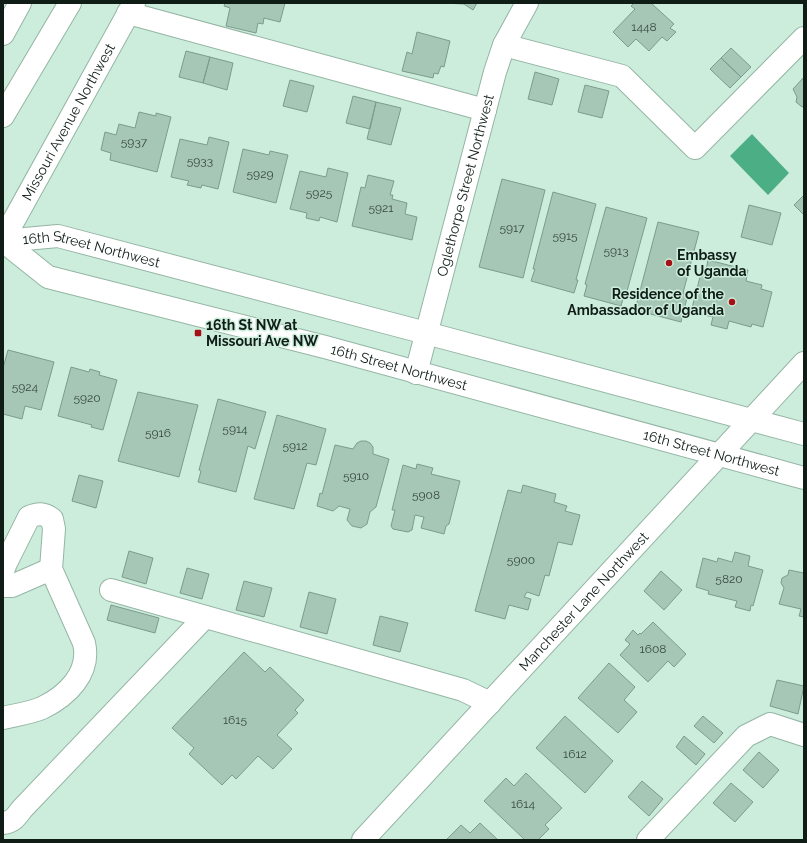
<svg xmlns="http://www.w3.org/2000/svg" width="807" height="843" font-family="Raleway,sans-serif">
  <rect width="100%" height="100%" fill="#cceddc"/>
  <path fill="#4bae85" d="M752,134l37,39 -21,22 -38,-39z"/>
  <path fill="#a6c7b6" stroke="#7c9b8c" d="M225,3h60l-5,19 -16,-4 -1,6 -5,-1 -2,10 -30,-7 4,-18 -6,-2z
    M443,3h34l-4,7 -9,-6z
    M634,3h17l23,21 -4,4 6,4 -9,9 -5,-4 -13,14 -13,-12 -8,8 -15,-15 22,-23 -4,-3z
    M417,32l33,9 -6,26 -3,-1 -3,8 -4,-1 -1,5 -31,-7 5,-19 5,2z
    M731,48l20,19 -10,10 -20,-19z
    M186,51l24,6 -7,26 -24,-6z
    M210,57l23,6 -6,27 -24,-7z
    M721,58l20,19 -11,11 -20,-19z
    M535,72l24,7 -7,26 -24,-6z
    M804,77v29l-2,1 -6,-5 1,-5 -4,-8z
    M290,80l24,6 -7,26 -24,-6z
    M585,85l24,6 -7,27 -24,-6z
    M353,96l23,6 -6,27 -24,-6z
    M376,102l25,6 -10,37 -24,-6z
    M139,112l17,4v-3l15,4 -14,55 -47,-12 1,-7 -10,-3 4,-18 11,3 3,-11 16,4z
    M209,137l20,5 -11,47 -16,-4 -1,3 -14,-3 2,-4 -18,-4 9,-38 27,6z
    M243,149l26,6 1,-4 18,4 -12,48 -43,-11z
    M328,168l20,5 -11,49 -17,-5 -1,4 -13,-3 1,-5 -17,-4 10,-38 26,6z
    M368,175l26,6 -4,14h3l-1,4 15,4 -2,11 12,3 -5,23 -60,-14 9,-39 4,1z
    M502,179l43,11 -22,88 -44,-11z
    M553,192l43,12 -20,76h2l-4,13 -43,-12 4,-12h-2z
    M804,195v20l-10,-10z
    M749,205l32,8 -9,32 -31,-8z
    M606,207l41,11 -21,77h-2l-3,11 -37,-10 3,-11 -2,-1z
    M658,222l41,10 -16,61 5,1 -7,28 -46,-12z
    M708,260l40,10 -2,11 16,4 -1,4 11,3 -9,35 -11,-3 -1,3 -22,-6 -2,8 -16,-4 2,-8 -22,-5 11,-43 4,1z
    M8,350l46,12 -13,48 -16,-4 -3,13 -19,-5v-46z
    M71,367l18,5 1,-3 10,3 -1,3 18,5 -14,50 -12,-3 1,-2 -34,-9z
    M138,392l60,13 -19,72 -61,-16z
    M218,399l48,13 -11,37 -7,-3 -12,46 -38,-10 3,-11 -2,-1z
    M277,415l49,14 -10,36 -9,-2 -13,46 -40,-10z
    M361,441h5l4,2 3,4v7l16,5 -13,48 -6,5 -3,12 -6,4 -9,-2 -5,-6 3,-11 -11,-3 -6,5 -16,-5 3,-13 2,1 13,-49 18,4 4,-6z
    M417,464l16,4 -2,6 29,7 -11,43 -3,2 -2,8 -23,-6 3,-11 -9,-2 -3,15 -4,2 -15,-3 -2,-3 4,-16h-3l11,-45 13,4z
    M79,475l24,6 -7,27 -24,-7z
    M523,485l33,9 -2,8 13,4 -2,5 15,4 -8,30 -14,-3 -9,34 -4,-1 -6,21 -12,-4 -3,5 7,2 -3,11 -19,-5 -4,14 -30,-8 33,-121 13,3z
    M129,551l24,7 -7,26 -24,-7z
    M735,552l15,4 -2,10 15,4 -10,36 -2,-1 -1,6 -15,-4 2,-6 -29,-7 1,-3 -13,-4 7,-29 14,4 1,-4 14,4z
    M187,568l22,6 -7,25 -22,-6z
    M789,570l15,3v44l-5,-1 2,-7 -22,-5 5,-16 -3,-5 1,-5 6,-3z
    M661,571l21,19 -18,20 -20,-19z
    M244,581l28,7 -8,29 -28,-7z
    M309,592l27,7 -9,35 -27,-7z
    M111,605l48,13 -4,15 -48,-13z
    M380,616l28,7 -8,29 -27,-7z
    M653,622l33,32 -12,13 -6,-6 -20,21 -28,-27 10,-11 -5,-4 8,-10 5,5 2,-2 1,1z
    M244,652l21,20 5,-5 34,33 -9,10 3,3 -21,22 15,14 -19,20 -15,-13 -22,23 -4,-4 -10,10 -33,-31 5,-6 -22,-20z
    M609,663l26,24 -11,13 13,12 -19,21 -40,-35z
    M777,680l27,6 -6,28 -28,-8z
    M565,716l48,45 -28,32 -49,-45z
    M703,716l20,17 -9,10 -20,-17z
    M684,736l21,18 -9,11 -20,-18z
    M759,752l20,18 -16,18 -20,-18z
    M526,773l36,35 -17,17 4,4 -11,11h-13l-41,-39 22,-23 8,8z
    M642,781l21,18 -14,17 -21,-19z
    M731,783l22,19 -18,20 -22,-19z
    M480,823l18,17h-52l15,-15 9,8z"/>
  <g fill="none" stroke-linecap="round" stroke-linejoin="round">
    <defs>
      <g id="minor">
        <path d="M128,13l357,97"/>
        <path d="M504,45l118,31 73,72 109,-110"/>
        <path id="s1" d="M416,373l79,-301 9,-27 23,-42"/>
        <path d="M3,571l3,-8 23,-46c9,-4 15,-4 23,2l2,10 -3,40 33,74c7,30 -17,53 -42,65 -12,5 -27,7 -39,10"/>
        <path d="M3,583l1,3h8l39,-17"/>
        <path d="M111,590l352,100 27,13"/>
        <path d="M3,823c10,-1 13,-6 19,-14l183,-192"/>
        <path id="s2" d="M363,840l441,-477"/>
        <path d="M648,840l98,-104 24,-12 34,11"/>
      </g>
      <g id="major">
        <path d="M3,34l17,-31"/>
        <path d="M3,116l67,-113"/>
        <path id="s3" d="M3,240l131,-237"/>
        <path id="s4" d="M3,241l45,36 277,70 479,131"/>
        <path id="s5" d="M3,241l55,-5 368,97 378,101"/>
      </g>
    </defs>
    <use href="#minor" stroke="#95b5a5" stroke-width="24"/>
    <use href="#major" stroke="#95b5a5" stroke-width="24"/>
    <use href="#minor" stroke="#fff" stroke-width="22"/>
    <use href="#major" stroke="#fff" stroke-width="22"/>
  </g>
  <g fill="#a60f15" stroke="#cceddc" stroke-width="1.5">
    <circle cx="669" cy="263" r="4"/>
    <circle cx="732" cy="302" r="4"/>
    <rect x="194" y="329" width="8" height="8" rx="2"/>
  </g>
  <g text-anchor="middle" stroke-width="3" stroke-linejoin="round" paint-order="stroke">
    <g font-size="12" fill="#36483f">
      <text x="644" y="31">1448</text>
      <text x="134" y="146">5937</text>
      <text x="200" y="165">5933</text>
      <text x="260" y="178">5929</text>
      <text x="319" y="197">5925</text>
      <text x="381" y="212">5921</text>
      <text x="512" y="232">5917</text>
      <text x="565" y="240">5915</text>
      <text x="616" y="255">5913</text>
      <text x="25" y="391">5924</text>
      <text x="87" y="402">5920</text>
      <text x="235" y="433">5914</text>
      <text x="158" y="437">5916</text>
      <text x="295" y="450">5912</text>
      <text x="356" y="480">5910</text>
      <text x="426" y="499">5908</text>
      <text x="521" y="564">5900</text>
      <text x="729" y="583">5820</text>
      <text x="653" y="653">1608</text>
      <text x="235" y="724">1615</text>
      <text x="575" y="758">1612</text>
      <text x="523" y="808">1614</text>
    </g>
    <g font-size="14" fill="#101d17" stroke="#cceddc">
      <text dy="5" stroke="none"><textPath href="#s3" startOffset="135">Missouri Avenue Northwest</textPath></text>
      <text dy="5" stroke="none"><textPath href="#s1" startOffset="194">Oglethorpe Street Northwest</textPath></text>
      <text dy="5" stroke="none"><textPath href="#s5" startOffset="90">16th Street Northwest</textPath></text>
      <text dy="5" stroke="none"><textPath href="#s4" startOffset="420">16th Street Northwest</textPath></text>
      <text dy="5" stroke="none"><textPath href="#s4" startOffset="744">16th Street Northwest</textPath></text>
      <text dy="5" stroke="none"><textPath href="#s2" startOffset="325">Manchester Lane Northwest</textPath></text>
    </g>
    <g font-size="14" font-weight="bold" fill="#101d17" stroke="#cceddc" text-anchor="start">
      <text x="677" y="260">Embassy<tspan x="677" dy="16">of Uganda</tspan></text>
      <text x="724" y="299" text-anchor="end">Residence of the<tspan x="724" dy="16">Ambassador of Uganda</tspan></text>
      <text x="206" y="330">16th St NW at<tspan x="206" dy="16">Missouri Ave NW</tspan></text>
    </g>
  </g>
  <rect width="807" height="843" fill="none" stroke="#101d17" stroke-width="8"/>
</svg>
